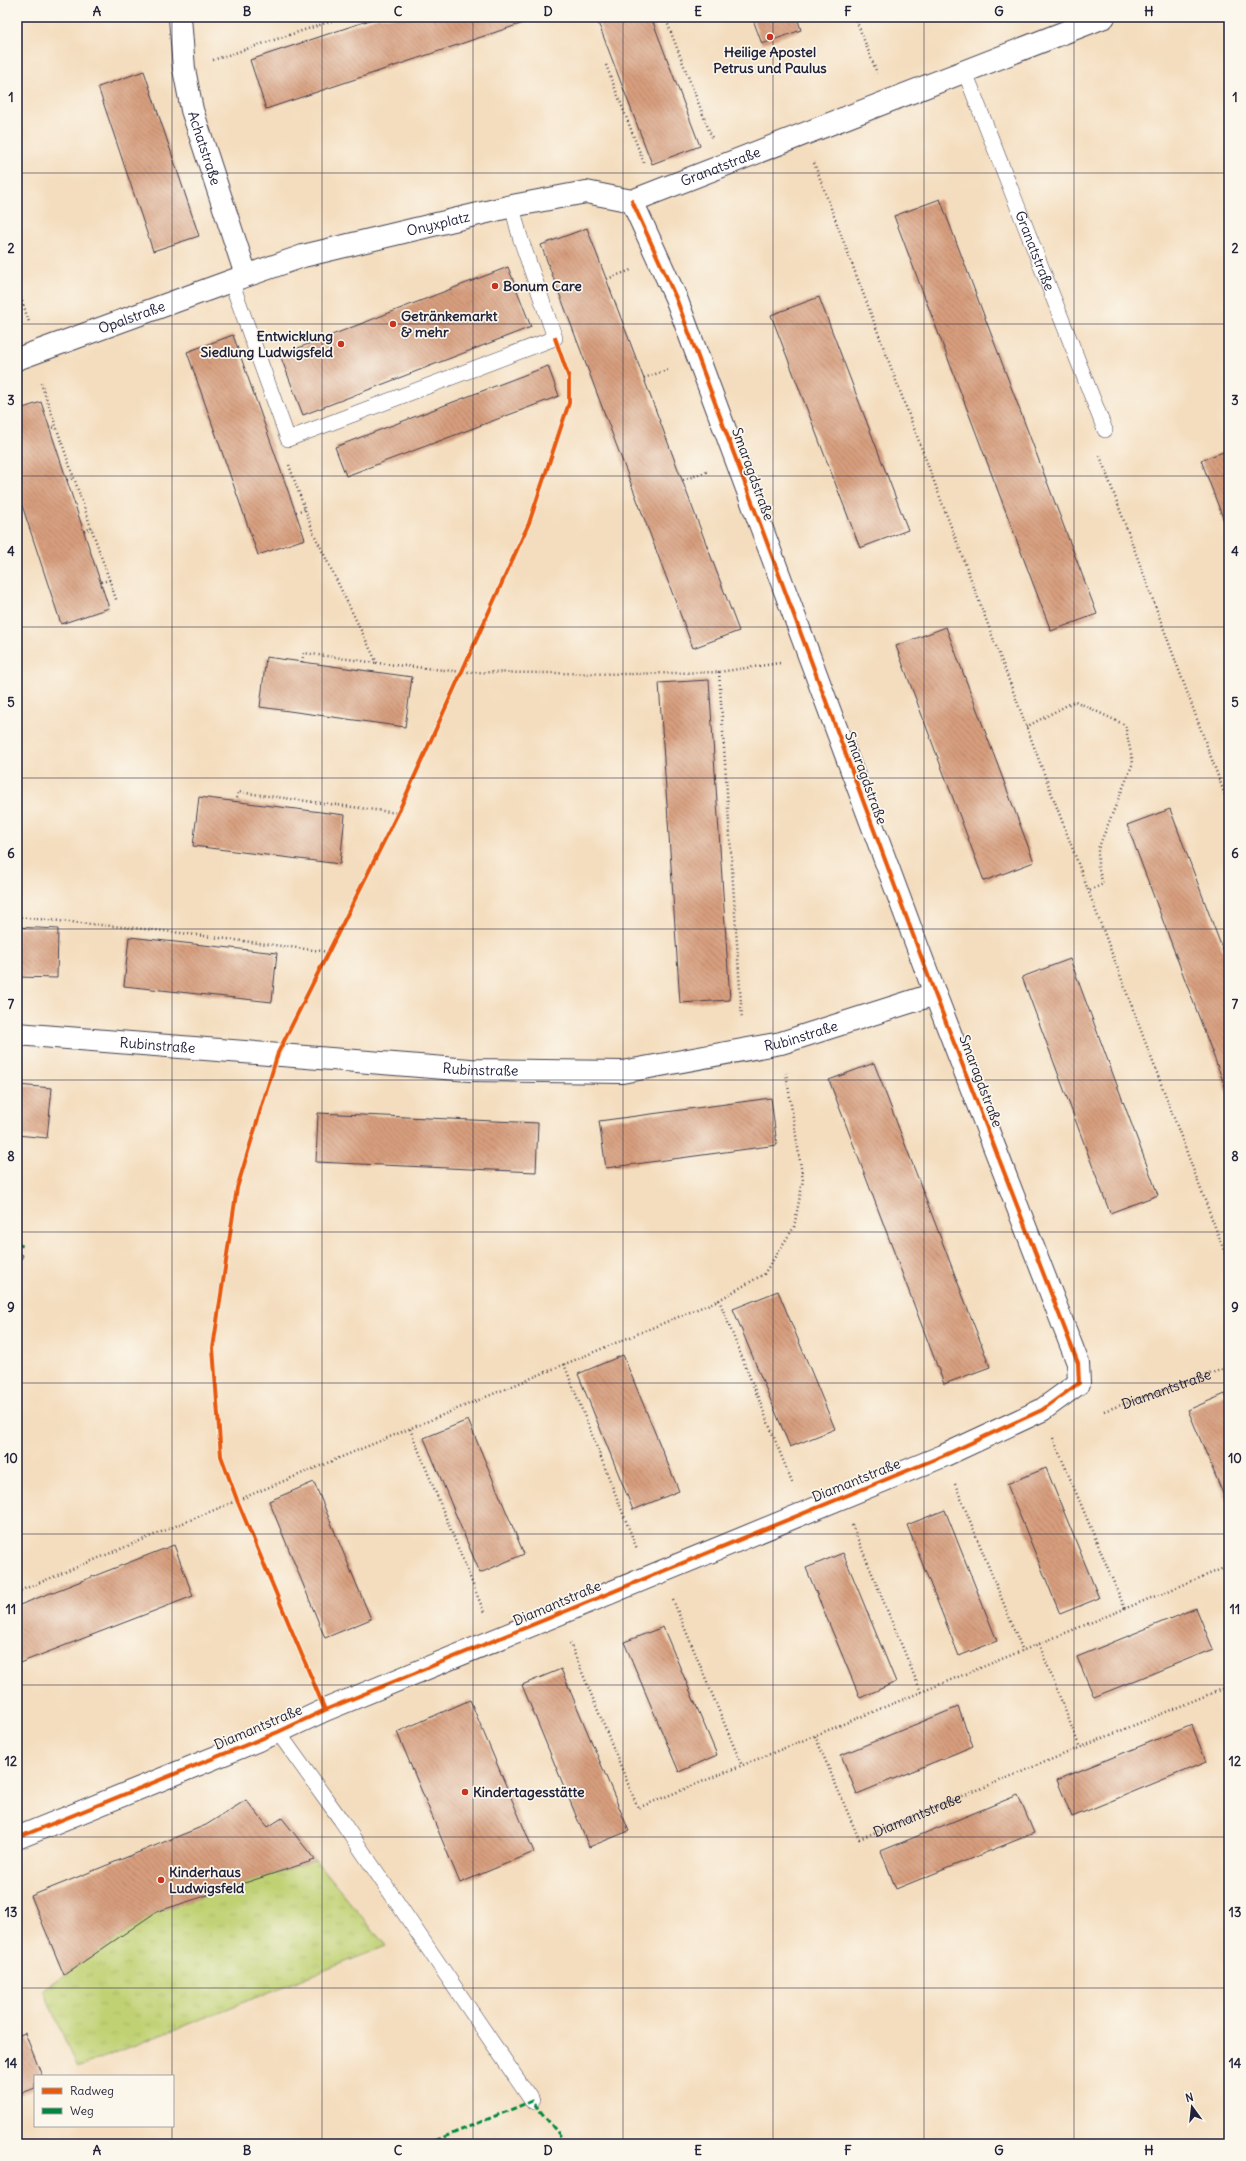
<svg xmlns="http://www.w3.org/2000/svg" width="1246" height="2161" font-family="Delius,sans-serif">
  <defs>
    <pattern id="park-tufts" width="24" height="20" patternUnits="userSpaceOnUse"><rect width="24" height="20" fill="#c0d173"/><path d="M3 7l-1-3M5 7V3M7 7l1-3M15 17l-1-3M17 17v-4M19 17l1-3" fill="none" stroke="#a5b364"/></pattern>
    <pattern id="building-back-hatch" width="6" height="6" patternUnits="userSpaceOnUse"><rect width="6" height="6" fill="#d79e7e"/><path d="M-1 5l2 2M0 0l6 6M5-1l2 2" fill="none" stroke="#ae8068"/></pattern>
  </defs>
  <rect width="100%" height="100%" fill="#fbf7ec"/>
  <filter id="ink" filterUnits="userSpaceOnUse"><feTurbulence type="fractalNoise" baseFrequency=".025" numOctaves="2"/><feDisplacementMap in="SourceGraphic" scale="8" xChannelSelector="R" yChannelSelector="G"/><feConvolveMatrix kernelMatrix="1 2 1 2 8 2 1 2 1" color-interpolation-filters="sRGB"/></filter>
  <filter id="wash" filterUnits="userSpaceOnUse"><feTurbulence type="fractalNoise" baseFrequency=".012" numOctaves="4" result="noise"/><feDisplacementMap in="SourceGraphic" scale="16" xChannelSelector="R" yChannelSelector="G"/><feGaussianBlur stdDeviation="0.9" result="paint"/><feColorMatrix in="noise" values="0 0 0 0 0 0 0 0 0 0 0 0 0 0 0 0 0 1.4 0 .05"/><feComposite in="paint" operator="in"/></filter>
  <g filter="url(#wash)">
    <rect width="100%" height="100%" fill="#f4ddbe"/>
    <path fill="url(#park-tufts)" stroke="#717a57" d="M315,1860l71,86 -309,122 -34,-79 113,-77z"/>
    <g id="blocks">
      <path fill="url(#building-back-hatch)" d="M379,17h162l-275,92 -16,-49z
        M596,17h22l1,2 6,-2h26l49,129 -48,18z
        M752,17h45l4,13 -39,14z
        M144,71l55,165 -46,15 -55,-164z
        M940,199l157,415 -46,17 -157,-415z
        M587,228l152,403 -46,17 -152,-403z
        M508,267l23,60 -228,88 -23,-60z
        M819,297l89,233 -48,18 -89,-233z
        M233,335l72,204 -47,16 -71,-203z
        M548,366l11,30 -213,80 -11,-29z
        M41,402l68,206 -48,16 -44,-134v-80z
        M1229,450v75l-3,1 -25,-66z
        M946,627l88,235 -50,19 -88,-235z
        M266,657l146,20 -7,50 -145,-20z
        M709,680l21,320 -50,3 -21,-320z
        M199,797l146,18 -5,49 -147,-18z
        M1170,809l59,158v130l-102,-272z
        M17,927l41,2 -1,49 -40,-1z
        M129,937l148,16 -5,49 -148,-16z
        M1070,959l88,236 -48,18 -88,-236z
        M874,1063l116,304 -46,17 -115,-304z
        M17,1085l35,3 -5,50 -30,-3z
        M771,1098l6,47 -171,23 -7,-47z
        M318,1113l220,10 -2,49 -220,-10z
        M17,1252l6,3 -6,15z
        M778,1291l57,138 -45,18 -57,-138z
        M623,1355l56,136 -46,19 -55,-136z
        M1225,1394l4,9v105l-41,-98z
        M468,1420l56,134 -44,19 -56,-135z
        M1046,1468l53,130 -39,16 -53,-130z
        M314,1482l57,137 -46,19 -56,-137z
        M945,1510l52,131 -38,15 -52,-131z
        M174,1545l19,51 -176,68v-58z
        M843,1553l53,129 -36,16 -54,-130z
        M1196,1608l17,41 -119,48 -17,-40z
        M663,1627l54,128 -38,17 -55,-130z
        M561,1669l68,162 -40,16 -67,-162z
        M470,1700l64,152 -74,31 -63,-151z
        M958,1707l15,39 -116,48 -16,-39z
        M1192,1725l14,37 -134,55 -15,-37z
        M1018,1795l16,38 -138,56 -15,-38z
        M246,1800l22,27 14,-9 33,42 -159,52 -92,63 -33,-79 175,-71z
        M25,2033l17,43h-7v12l-18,7v-59z"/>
    </g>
  </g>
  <g filter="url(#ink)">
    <use href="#blocks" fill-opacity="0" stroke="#423e4f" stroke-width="1"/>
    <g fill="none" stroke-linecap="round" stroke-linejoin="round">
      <defs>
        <g id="lane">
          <path id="s3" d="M965,72l140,358"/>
          <path d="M231,281l57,158 267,-101 -35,-101 -8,-31"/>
          <path d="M278,1732l63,88 191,281"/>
        </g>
        <g id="street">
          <path id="s4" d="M180,17l4,52 8,41 54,165"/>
          <path id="s5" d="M632,201l472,-184"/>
          <path id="s6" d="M17,359l214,-78 72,-25 209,-50 74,-14 46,9"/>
          <path id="s7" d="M17,1034l453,36 152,2 159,-29 154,-49"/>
          <path d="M17,1838l261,-106 47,-22 618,-254 99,-46 37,-27 -1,-20 -143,-369 -259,-696 -44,-97"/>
        </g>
      </defs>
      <use href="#lane" stroke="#423e4f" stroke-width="16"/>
      <use href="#street" stroke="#423e4f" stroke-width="24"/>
      <g stroke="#423e4f" stroke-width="2.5" stroke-dasharray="1 3" stroke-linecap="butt">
        <path d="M118,17l32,2"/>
        <path d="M665,17l47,121"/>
        <path d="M855,17l22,56"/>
        <path d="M213,60l131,-43"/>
        <path d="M606,65l38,98"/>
        <path d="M814,163l415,1101"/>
        <path d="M607,279l24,-9"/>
        <path d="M17,286l12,36"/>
        <path d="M644,378l26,-9"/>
        <path d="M41,383l76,219"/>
        <path d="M49,428l8,-1"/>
        <path d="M1100,456l129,350"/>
        <path d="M289,465l24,67 64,131 86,9 167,2 89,-2 61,-9"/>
        <path d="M67,480l7,-2"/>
        <path d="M683,480l26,-9"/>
        <path d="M296,512l9,-3"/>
        <path d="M84,531l8,-3"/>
        <path d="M101,582l9,-2"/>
        <path d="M302,662l2,-9 73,10"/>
        <path d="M719,672l23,347"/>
        <path d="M1026,727l49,-26 50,24 8,38 -35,86v18l5,17 -14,7"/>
        <path d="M236,802l2,-10 160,21"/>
        <path d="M17,917l148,14 164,21"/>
        <path d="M719,1300l74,185"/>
        <path d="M564,1364l73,185"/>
        <path id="s1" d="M1104,1411l125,-44"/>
        <path d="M410,1429l74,183"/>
        <path d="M1053,1438l72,171"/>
        <path d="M955,1484l68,167"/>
        <path d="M852,1525l69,167"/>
        <path d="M17,1592l702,-292 45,-26 30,-47 9,-47 -17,-107"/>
        <path d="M673,1600l69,166"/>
        <path d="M570,1643l68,165 591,-242"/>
        <path d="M1039,1644l41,104"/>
        <path id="s2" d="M815,1736l44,103 370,-153"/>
      </g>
      <use href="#lane" stroke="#fff" stroke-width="15"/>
      <use href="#street" stroke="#fff" stroke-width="22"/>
      <path stroke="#00873e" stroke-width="3" stroke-dasharray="6 3" stroke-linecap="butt" d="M17,1244l8,3
        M427,2144l105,-43 35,43"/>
      <defs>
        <path id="cycleway" d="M325,1710l-88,-210 -16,-44 -8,-108 24,-160 41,-135 120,-240 131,-290 40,-120v-25l-14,-40
          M17,1838l261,-106 47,-22 618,-254 99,-46 37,-27 -1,-20 -143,-369 -259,-696 -44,-97"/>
      </defs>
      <use href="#cycleway" stroke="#fbf7ec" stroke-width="6"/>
      <use href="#cycleway" stroke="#e8590c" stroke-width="4"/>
    </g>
  </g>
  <path fill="none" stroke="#22223b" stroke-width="1" stroke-opacity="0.55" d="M172,17v2059M322,17v2127M473,17v2127M623,17v2127M773,17v2127M924,17v2127M1074,17v2127M17,173h1212M17,324h1212M17,476h1212M17,627h1212M17,778h1212M17,929h1212M17,1080h1212M17,1232h1212M17,1383h1212M17,1534h1212M17,1685h1212M17,1837h1212M17,1988h1212M172,2126v18"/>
  <g fill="#c8321e" stroke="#fbf7ec" stroke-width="1.5">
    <circle cx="770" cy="37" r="4"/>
    <circle cx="495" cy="286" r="4"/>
    <circle cx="393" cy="324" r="4"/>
    <circle cx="341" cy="344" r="4"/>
    <circle cx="465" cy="1792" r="4"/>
    <circle cx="161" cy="1880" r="4"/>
  </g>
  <g text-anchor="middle" stroke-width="3.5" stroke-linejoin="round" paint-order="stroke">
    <g font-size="14" font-weight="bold" fill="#22223b" stroke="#fbf7ec" text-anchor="start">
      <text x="770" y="57" text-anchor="middle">Heilige Apostel<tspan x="770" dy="16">Petrus und Paulus</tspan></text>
      <text x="503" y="291">Bonum Care</text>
      <text x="401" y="321">Getränkemarkt<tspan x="401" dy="16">&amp; mehr</tspan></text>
      <text x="333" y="341" text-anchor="end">Entwicklung<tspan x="333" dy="16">Siedlung Ludwigsfeld</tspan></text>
      <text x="473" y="1797">Kindertagesstätte</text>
      <text x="169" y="1877">Kinderhaus<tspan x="169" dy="16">Ludwigsfeld</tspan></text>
    </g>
    <g font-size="14" fill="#22223b" stroke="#fbf7ec">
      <text dy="5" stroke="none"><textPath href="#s4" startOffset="134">Achatstraße</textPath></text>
      <text dy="5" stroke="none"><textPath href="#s5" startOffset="95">Granatstraße</textPath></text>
      <text dy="5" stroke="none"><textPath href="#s6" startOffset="443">Onyxplatz</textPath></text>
      <text dy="5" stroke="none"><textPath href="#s3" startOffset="192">Granatstraße</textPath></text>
      <text dy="5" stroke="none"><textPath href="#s6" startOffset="122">Opalstraße</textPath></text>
      <text transform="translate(753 474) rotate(70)" y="5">Smaragdstraße</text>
      <text transform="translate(866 778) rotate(70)" y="5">Smaragdstraße</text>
      <text dy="5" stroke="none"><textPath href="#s7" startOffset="789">Rubinstraße</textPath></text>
      <text dy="5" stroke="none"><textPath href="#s7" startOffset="141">Rubinstraße</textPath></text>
      <text dy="5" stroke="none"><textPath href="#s7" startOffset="465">Rubinstraße</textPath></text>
      <text transform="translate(981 1081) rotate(69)" y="5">Smaragdstraße</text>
      <text dy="5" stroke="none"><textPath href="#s1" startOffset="66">Diamantstraße</textPath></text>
      <text transform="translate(856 1480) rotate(-22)" y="5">Diamantstraße</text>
      <text transform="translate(557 1603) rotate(-23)" y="5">Diamantstraße</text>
      <text transform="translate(258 1727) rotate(-23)" y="5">Diamantstraße</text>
      <text dy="5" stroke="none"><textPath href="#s2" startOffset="175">Diamantstraße</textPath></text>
    </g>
  </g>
  <rect width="1246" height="2161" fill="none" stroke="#fbf7ec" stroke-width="44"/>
  <rect x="34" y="2075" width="140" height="52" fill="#fbf7ec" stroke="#a4a2a5"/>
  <rect x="42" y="2088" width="20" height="6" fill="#e8590c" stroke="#a4a2a5"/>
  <text x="70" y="2095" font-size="12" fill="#22223b">Radweg</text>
  <rect x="42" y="2108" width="20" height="6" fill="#00873e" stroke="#a4a2a5"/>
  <text x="70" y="2115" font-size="12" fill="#22223b">Weg</text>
  <g transform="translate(1192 2107) rotate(345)" stroke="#fbf7ec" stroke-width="3" paint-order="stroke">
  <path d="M0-3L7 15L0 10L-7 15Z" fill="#22223b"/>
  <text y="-6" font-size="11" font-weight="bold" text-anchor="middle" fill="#22223b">N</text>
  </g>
  <rect x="22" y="22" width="1202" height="2117" fill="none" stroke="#22223b" stroke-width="1.5"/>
  <g font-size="13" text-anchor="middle" font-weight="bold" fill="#22223b">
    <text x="97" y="16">A</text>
    <text x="247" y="16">B</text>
    <text x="398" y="16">C</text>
    <text x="548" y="16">D</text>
    <text x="698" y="16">E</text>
    <text x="848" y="16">F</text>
    <text x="999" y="16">G</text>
    <text x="1149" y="16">H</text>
    <text x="11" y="102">1</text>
    <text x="1235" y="102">1</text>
    <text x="11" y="253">2</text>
    <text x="1235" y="253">2</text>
    <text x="11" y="405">3</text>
    <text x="1235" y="405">3</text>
    <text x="11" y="556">4</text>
    <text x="1235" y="556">4</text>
    <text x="11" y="707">5</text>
    <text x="1235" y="707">5</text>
    <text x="11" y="858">6</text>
    <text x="1235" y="858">6</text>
    <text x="11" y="1009">7</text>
    <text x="1235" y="1009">7</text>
    <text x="11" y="1161">8</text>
    <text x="1235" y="1161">8</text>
    <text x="11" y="1312">9</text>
    <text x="1235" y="1312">9</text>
    <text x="11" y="1463">10</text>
    <text x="1235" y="1463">10</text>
    <text x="11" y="1614">11</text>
    <text x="1235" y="1614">11</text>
    <text x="11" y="1766">12</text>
    <text x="1235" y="1766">12</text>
    <text x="11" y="1917">13</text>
    <text x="1235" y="1917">13</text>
    <text x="11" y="2068">14</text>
    <text x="1235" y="2068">14</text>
    <text x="97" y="2155">A</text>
    <text x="247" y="2155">B</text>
    <text x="398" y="2155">C</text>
    <text x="548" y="2155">D</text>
    <text x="698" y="2155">E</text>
    <text x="848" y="2155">F</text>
    <text x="999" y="2155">G</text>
    <text x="1149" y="2155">H</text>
  </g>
</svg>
